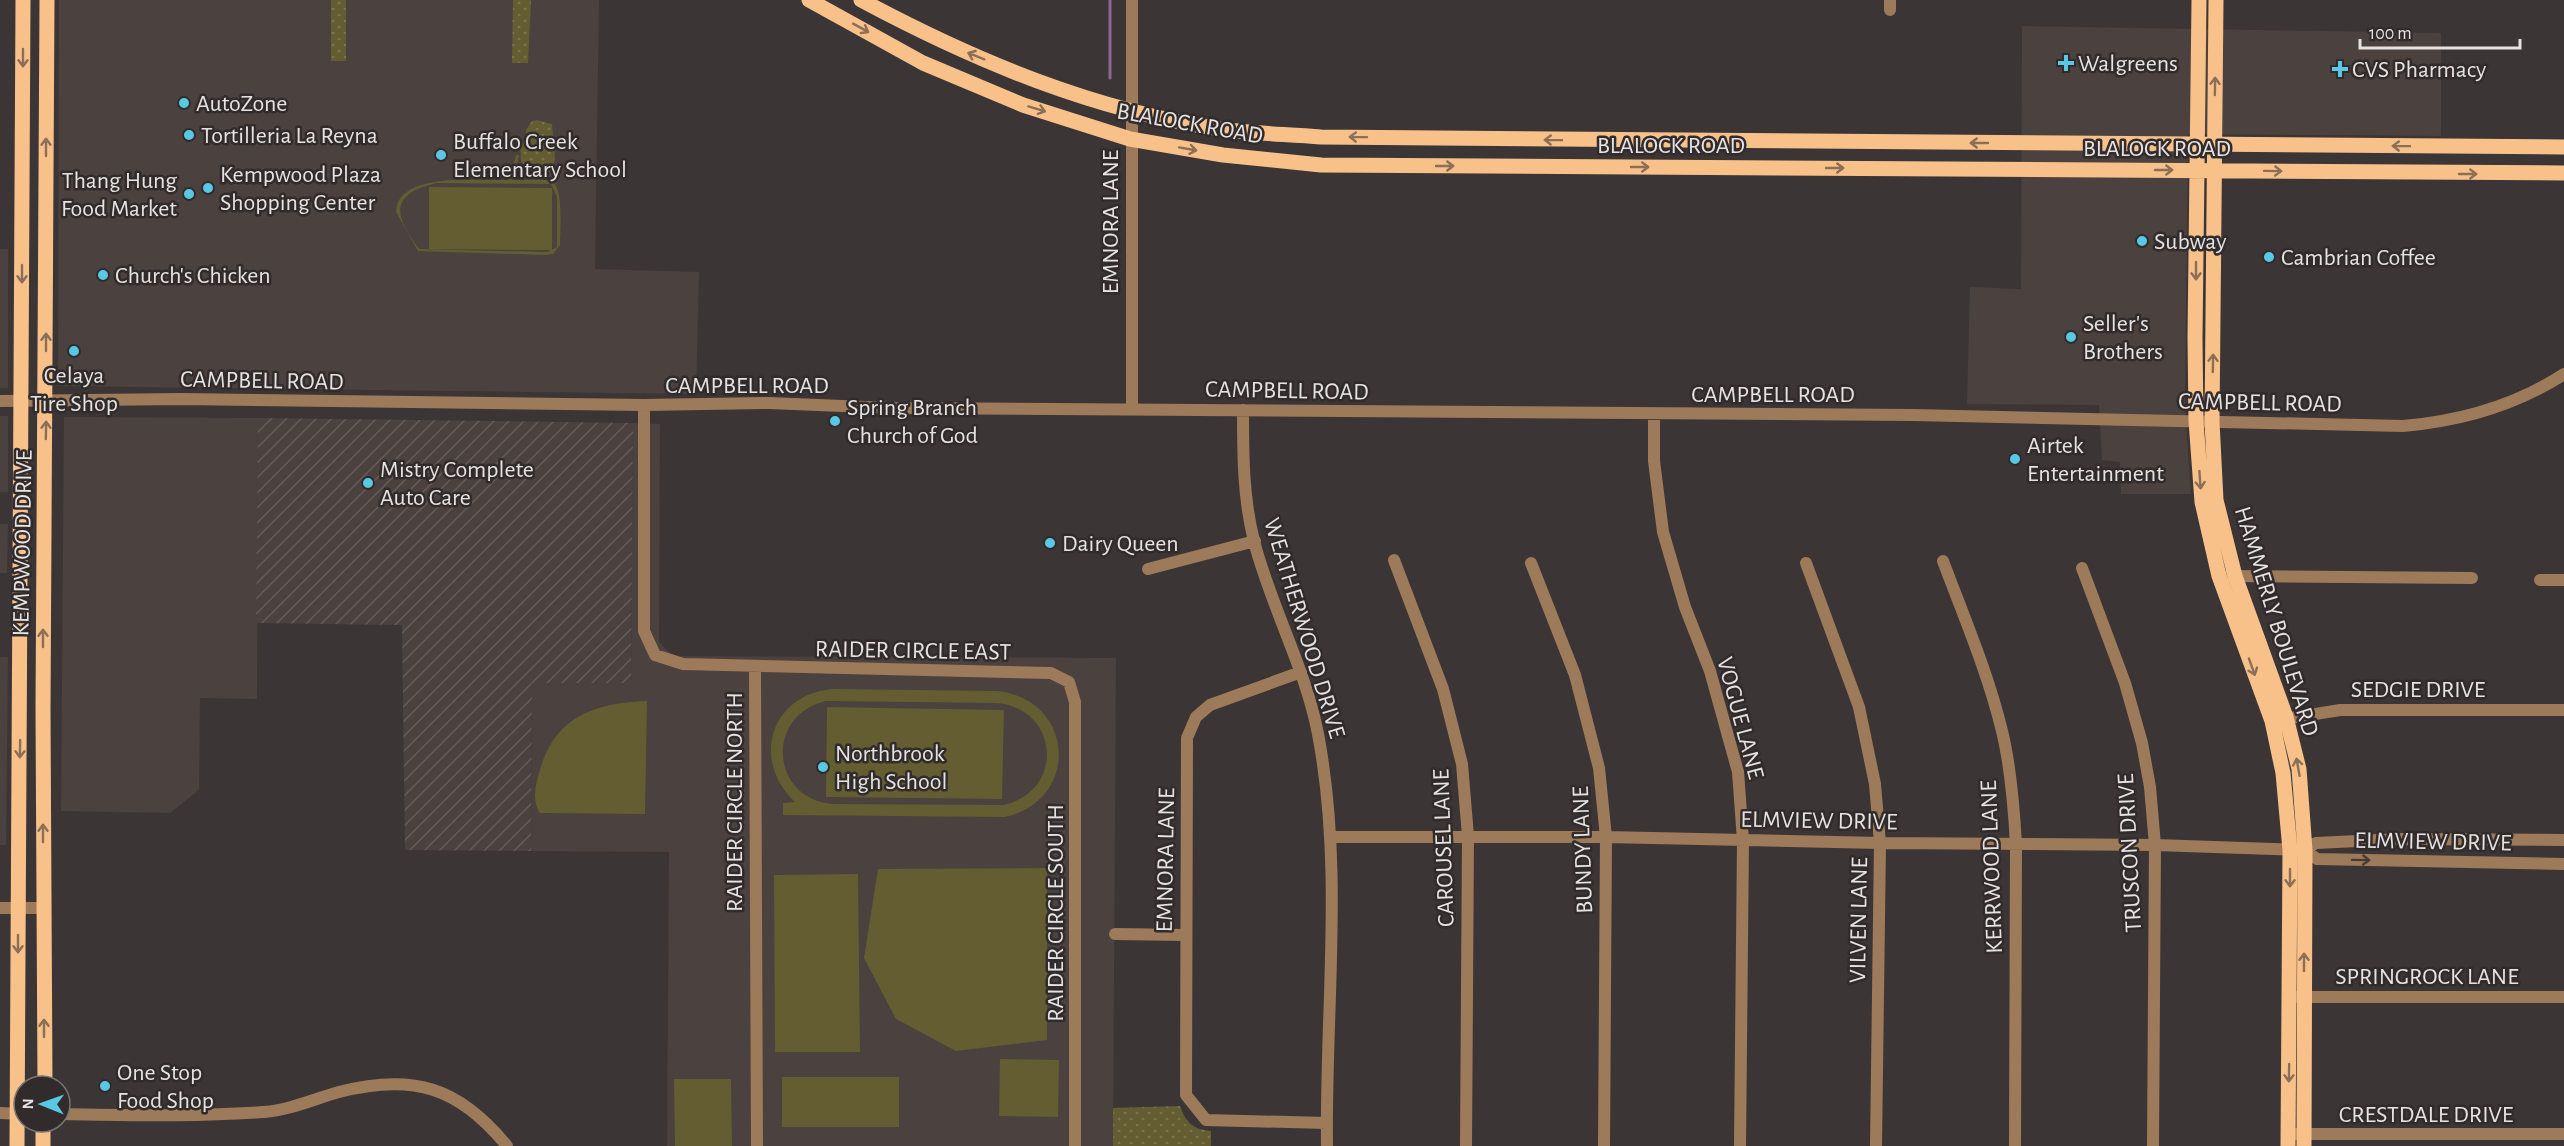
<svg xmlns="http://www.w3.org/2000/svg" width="2564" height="1146" font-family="'Alegreya Sans',sans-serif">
  <defs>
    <pattern id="industrial-furrows" width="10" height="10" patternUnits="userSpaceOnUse" patternTransform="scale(1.5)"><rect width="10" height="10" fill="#4b413f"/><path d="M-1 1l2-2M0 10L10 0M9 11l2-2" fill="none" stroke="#655c5a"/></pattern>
    <pattern id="park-dots" width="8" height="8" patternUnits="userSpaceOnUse" patternTransform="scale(1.5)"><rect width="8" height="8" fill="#635d31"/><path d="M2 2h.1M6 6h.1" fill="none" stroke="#79744f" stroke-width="1.8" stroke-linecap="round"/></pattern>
  </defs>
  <rect width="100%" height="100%" fill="#3b3635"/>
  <path fill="#4b413f" d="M59,0h540l-4,269 104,3 -3,122 -638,-8z
    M2022,26l419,7v103l-253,-2 -3,272 6,88h-70l-1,-32 -18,-2 -3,-55 -132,-1 3,-117 51,2z
    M0,249h8v139h-8z
    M0,416h8v76h-8z
    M64,417l194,1 -1,281 -57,-1 -1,92 -29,23 -109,-2z
    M633,423l27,1 -1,218 14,14 443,2 -3,488h-446l2,-294 -138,-1 1,-168h99z
    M0,524h8l-1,49h-7z
    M0,657h8l-2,188h-6z"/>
  <path fill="url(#industrial-furrows)" d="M258,418l375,5 -2,260h-99l-1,168 -126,-1 -3,-225 -146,-2z"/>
  <path fill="#635d31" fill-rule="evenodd" d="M516,155h3l-5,25c11,1 28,-3 38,2 12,5 8,50 8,63l-7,9 -7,1 -128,-4 -22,-39c1,-41 85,-31 111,-32l3,-2zM436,183l115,1 6,13v50l-10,5 -128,-3c-25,-33 -30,-55 17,-66z
    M429,187l123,1v62l-123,-1z
    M834,689l163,2c78,8 84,109 8,126l-222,-2v-12l12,-1c-45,-42 -24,-109 39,-113zM826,701l171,2c63,6 68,89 6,102l-171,-1c-62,-6 -67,-89 -6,-103z
    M647,701l-2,113 -105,-1c-8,-12 -5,-26 -1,-40 15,-56 54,-70 108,-72z
    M827,707l177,3 -2,89 -176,-2z
    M1047,868v172l-91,11 -60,-32 -32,-61 14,-89z
    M858,874l2,178h-85l-1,-177z
    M1000,1059l59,1 -1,57 -59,-1z
    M782,1077h117v50h-117z
    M674,1079h57l1,67h-57z"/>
  <path fill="url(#park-dots)" d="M331,0h15v61h-15z
    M513,0h18l-3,63h-16z
    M537,120l15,4 1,12 -7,8 9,4 -1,21 -4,3 -11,-6 -12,2 -6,-6 -1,-17 6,-6v-9l6,-9z
    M1180,1106c6,17 13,23 31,25v15h-98v-38z"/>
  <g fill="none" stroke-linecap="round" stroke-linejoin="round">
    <path stroke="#8d6793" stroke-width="3" d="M1110,78v-78"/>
    <path stroke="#9d7b5a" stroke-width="12" d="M1132,0v408
      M1890,10v-10
      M0,401l181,-2 463,6 125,-2 122,5 1022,7 490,11c58,-5 112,-20 161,-52
      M644,405v226l11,24 28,9 368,9 18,9 6,20v444
      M1243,410c0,45 0,87 11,131 17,66 51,126 64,193 26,136 7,275 9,412
      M1654,415v46l9,71 22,75 25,64 28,101 5,68 -3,306
      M1394,560l49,129 19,75 6,72 -2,310
      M1943,561c21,56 45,112 59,170 9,37 12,76 14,114l-1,301
      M1531,563l44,112 24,93 7,69 -2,309
      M1806,563l53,144 16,77 5,59 -4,303
      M2082,568l43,115 17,60 8,44 5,58 -2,301
      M1148,569l107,-28
      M2228,576l244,2
      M2540,580h24
      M755,668l2,478
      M1301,672l-91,33 -14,12 -9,21 -1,357 20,25 121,3
      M2278,720l62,-10h224
      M1332,837h274l274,6 275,2 150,5 12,9 247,5
      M2305,850l11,-7 83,-4 165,1
      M0,908h43
      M1115,934l69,1
      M2298,997h266
      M0,1113l24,1
      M60,1114c68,1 136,3 204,-2 26,-2 50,-13 75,-20 74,-19 120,-5 168,54
      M2295,1134h269"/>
    <path stroke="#f8c18a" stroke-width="15" d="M809,0l114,63 100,42 107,34 93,16 98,10 1243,8
      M861,0c112,60 233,111 360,129 33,5 67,5 100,8l1243,10
      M2199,0l-4,338 1,83 6,81 17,74 53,145 11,52 7,77 -2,296
      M2216,0l-4,422 4,78 19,76 51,141 13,52 6,81 -1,296
      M45,1086l-2,-376 4,-710
      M17,1146l6,-1146
      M43,1146v-24"/>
  </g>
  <defs><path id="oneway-shaft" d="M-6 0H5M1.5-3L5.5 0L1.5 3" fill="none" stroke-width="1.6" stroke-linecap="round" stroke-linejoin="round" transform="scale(1.5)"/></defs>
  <g stroke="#8b6f56">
    <use href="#oneway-shaft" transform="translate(861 28) rotate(29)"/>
    <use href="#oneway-shaft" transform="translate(976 56) rotate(-158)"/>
    <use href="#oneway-shaft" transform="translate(23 58) rotate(90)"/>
    <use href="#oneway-shaft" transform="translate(2215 86) rotate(-89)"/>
    <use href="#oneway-shaft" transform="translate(1037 109) rotate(17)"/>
    <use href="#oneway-shaft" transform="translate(1358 137) rotate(-179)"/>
    <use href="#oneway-shaft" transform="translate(1553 140) rotate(-179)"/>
    <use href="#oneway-shaft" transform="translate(1979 143) rotate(-180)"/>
    <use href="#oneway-shaft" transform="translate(2401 146) rotate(-179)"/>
    <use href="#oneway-shaft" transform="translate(46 147) rotate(-90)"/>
    <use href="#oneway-shaft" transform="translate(1188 149) rotate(10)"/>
    <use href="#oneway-shaft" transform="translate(1445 166)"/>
    <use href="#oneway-shaft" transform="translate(1640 167)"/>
    <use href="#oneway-shaft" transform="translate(1835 168)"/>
    <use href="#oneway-shaft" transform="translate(2164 170)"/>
    <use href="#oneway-shaft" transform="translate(2273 171) rotate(1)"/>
    <use href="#oneway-shaft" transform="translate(2468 174)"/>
    <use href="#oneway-shaft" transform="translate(2196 271) rotate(90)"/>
    <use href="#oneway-shaft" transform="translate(22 274) rotate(90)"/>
    <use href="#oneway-shaft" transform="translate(46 342) rotate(-90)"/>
    <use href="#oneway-shaft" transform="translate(2213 363) rotate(-89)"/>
    <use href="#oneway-shaft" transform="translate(46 430) rotate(-89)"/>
    <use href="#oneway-shaft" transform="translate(2200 480) rotate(86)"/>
    <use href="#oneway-shaft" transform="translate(43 638) rotate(-90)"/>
    <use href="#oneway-shaft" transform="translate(2252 667) rotate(70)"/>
    <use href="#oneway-shaft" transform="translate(20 749) rotate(91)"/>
    <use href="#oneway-shaft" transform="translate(2298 767) rotate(-100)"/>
    <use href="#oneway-shaft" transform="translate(43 833) rotate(-90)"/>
    <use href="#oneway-shaft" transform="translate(2290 878) rotate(90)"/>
    <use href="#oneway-shaft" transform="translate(18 944) rotate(90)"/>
    <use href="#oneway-shaft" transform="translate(2304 962) rotate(-90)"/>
    <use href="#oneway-shaft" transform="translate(44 1028) rotate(-90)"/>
    <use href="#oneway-shaft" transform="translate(2289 1073) rotate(91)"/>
  </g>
  <use stroke="#473c34" href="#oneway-shaft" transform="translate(2361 860) rotate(1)"/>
  <g fill="#59c8e5" stroke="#312c2b" stroke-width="2">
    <path d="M2063 54h6v6h6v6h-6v6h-6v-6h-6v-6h6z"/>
    <path d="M2337 60h6v6h6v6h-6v6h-6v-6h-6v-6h6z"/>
    <circle cx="184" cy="103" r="6"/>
    <circle cx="189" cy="135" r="6"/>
    <circle cx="441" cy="155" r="6"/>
    <circle cx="208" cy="188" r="6"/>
    <circle cx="189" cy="194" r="6"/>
    <circle cx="2142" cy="241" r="6"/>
    <circle cx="2269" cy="257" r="6"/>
    <circle cx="103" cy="275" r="6"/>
    <circle cx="2071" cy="337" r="6"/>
    <circle cx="74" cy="351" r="6"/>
    <circle cx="835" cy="421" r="6"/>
    <circle cx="2015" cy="459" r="6"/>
    <circle cx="368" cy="483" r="6"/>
    <circle cx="1050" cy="543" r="6"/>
    <circle cx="823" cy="767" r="6"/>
    <circle cx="105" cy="1086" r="6"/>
  </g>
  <g text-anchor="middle" stroke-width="5" stroke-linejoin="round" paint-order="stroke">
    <g font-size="24" fill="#e5e2e1" stroke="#312c2b" text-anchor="start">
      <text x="2078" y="71">Walgreens</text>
      <text x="2352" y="77">CVS Pharmacy</text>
      <text x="196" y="111">AutoZone</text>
      <text x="201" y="143">Tortilleria La Reyna</text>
      <text x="453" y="149">Buffalo Creek<tspan x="453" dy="28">Elementary School</tspan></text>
      <text x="220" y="182">Kempwood Plaza<tspan x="220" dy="28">Shopping Center</tspan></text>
      <text x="177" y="188" text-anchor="end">Thang Hung<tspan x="177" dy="28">Food Market</tspan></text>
      <text x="2154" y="249">Subway</text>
      <text x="2281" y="265">Cambrian Coffee</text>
      <text x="115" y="283">Church's Chicken</text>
      <text x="2083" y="331">Seller's<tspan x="2083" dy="28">Brothers</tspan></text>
      <text x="74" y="383" text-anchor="middle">Celaya<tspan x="74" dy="28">Tire Shop</tspan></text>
      <text x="847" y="415">Spring Branch<tspan x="847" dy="28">Church of God</tspan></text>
      <text x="2027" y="453">Airtek<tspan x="2027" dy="28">Entertainment</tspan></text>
      <text x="380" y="477">Mistry Complete<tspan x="380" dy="28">Auto Care</tspan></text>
      <text x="1062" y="551">Dairy Queen</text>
      <text x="835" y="761">Northbrook<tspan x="835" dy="28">High School</tspan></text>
      <text x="117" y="1080">One Stop<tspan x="117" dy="28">Food Shop</tspan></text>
    </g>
    <g font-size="24" fill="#e5e2e1" stroke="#312c2b">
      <text transform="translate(1190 123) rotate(10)" y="8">BLALOCK ROAD</text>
      <text x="1671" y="153">BLALOCK ROAD</text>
      <text x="2157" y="156">BLALOCK ROAD</text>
      <text transform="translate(1110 222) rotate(-90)" y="8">EMNORA LANE</text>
      <text transform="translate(262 380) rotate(1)" y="8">CAMPBELL ROAD</text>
      <text x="747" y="393">CAMPBELL ROAD</text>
      <text transform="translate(1287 390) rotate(1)" y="8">CAMPBELL ROAD</text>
      <text x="1773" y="402">CAMPBELL ROAD</text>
      <text transform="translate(2260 402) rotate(1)" y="8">CAMPBELL ROAD</text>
      <text transform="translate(22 543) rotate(-89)" y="8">KEMPWOOD DRIVE</text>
      <text transform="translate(2277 621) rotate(73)" y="8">HAMMERLY BOULEVARD</text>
      <text transform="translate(1305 628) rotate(73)" y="8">WEATHERWOOD DRIVE</text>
      <text transform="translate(913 650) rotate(1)" y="8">RAIDER CIRCLE EAST</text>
      <text x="2418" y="697">SEDGIE DRIVE</text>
      <text transform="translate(1741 718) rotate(75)" y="8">VOGUE LANE</text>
      <text transform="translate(734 802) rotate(-90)" y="8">RAIDER CIRCLE NORTH</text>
      <text transform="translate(1819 820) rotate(1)" y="8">ELMVIEW DRIVE</text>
      <text transform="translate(2433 841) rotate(1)" y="8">ELMVIEW DRIVE</text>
      <text transform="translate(1443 848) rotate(-92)" y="8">CAROUSEL LANE</text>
      <text transform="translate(1582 850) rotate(-92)" y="8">BUNDY LANE</text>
      <text transform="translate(2129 853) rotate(-93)" y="8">TRUSCON DRIVE</text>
      <text transform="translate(1165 860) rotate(-89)" y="8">EMNORA LANE</text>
      <text transform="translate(1991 867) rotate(-92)" y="8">KERRWOOD LANE</text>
      <text transform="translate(1055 913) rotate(-90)" y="8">RAIDER CIRCLE SOUTH</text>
      <text transform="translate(1858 920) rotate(-89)" y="8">VILVEN LANE</text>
      <text x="2427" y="984">SPRINGROCK LANE</text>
      <text x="2426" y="1122">CRESTDALE DRIVE</text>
    </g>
  </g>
  <g transform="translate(42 1104) rotate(271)"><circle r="28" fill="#312c2b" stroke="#797574" stroke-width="1.5"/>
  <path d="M0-4.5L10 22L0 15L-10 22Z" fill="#59c8e5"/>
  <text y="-9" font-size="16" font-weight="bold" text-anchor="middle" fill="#e5e2e1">N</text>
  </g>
  <path d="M2360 39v9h160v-9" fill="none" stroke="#e5e2e1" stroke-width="3"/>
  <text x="2369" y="39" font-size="18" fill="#e5e2e1" stroke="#312c2b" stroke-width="4.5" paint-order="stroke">100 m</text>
</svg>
